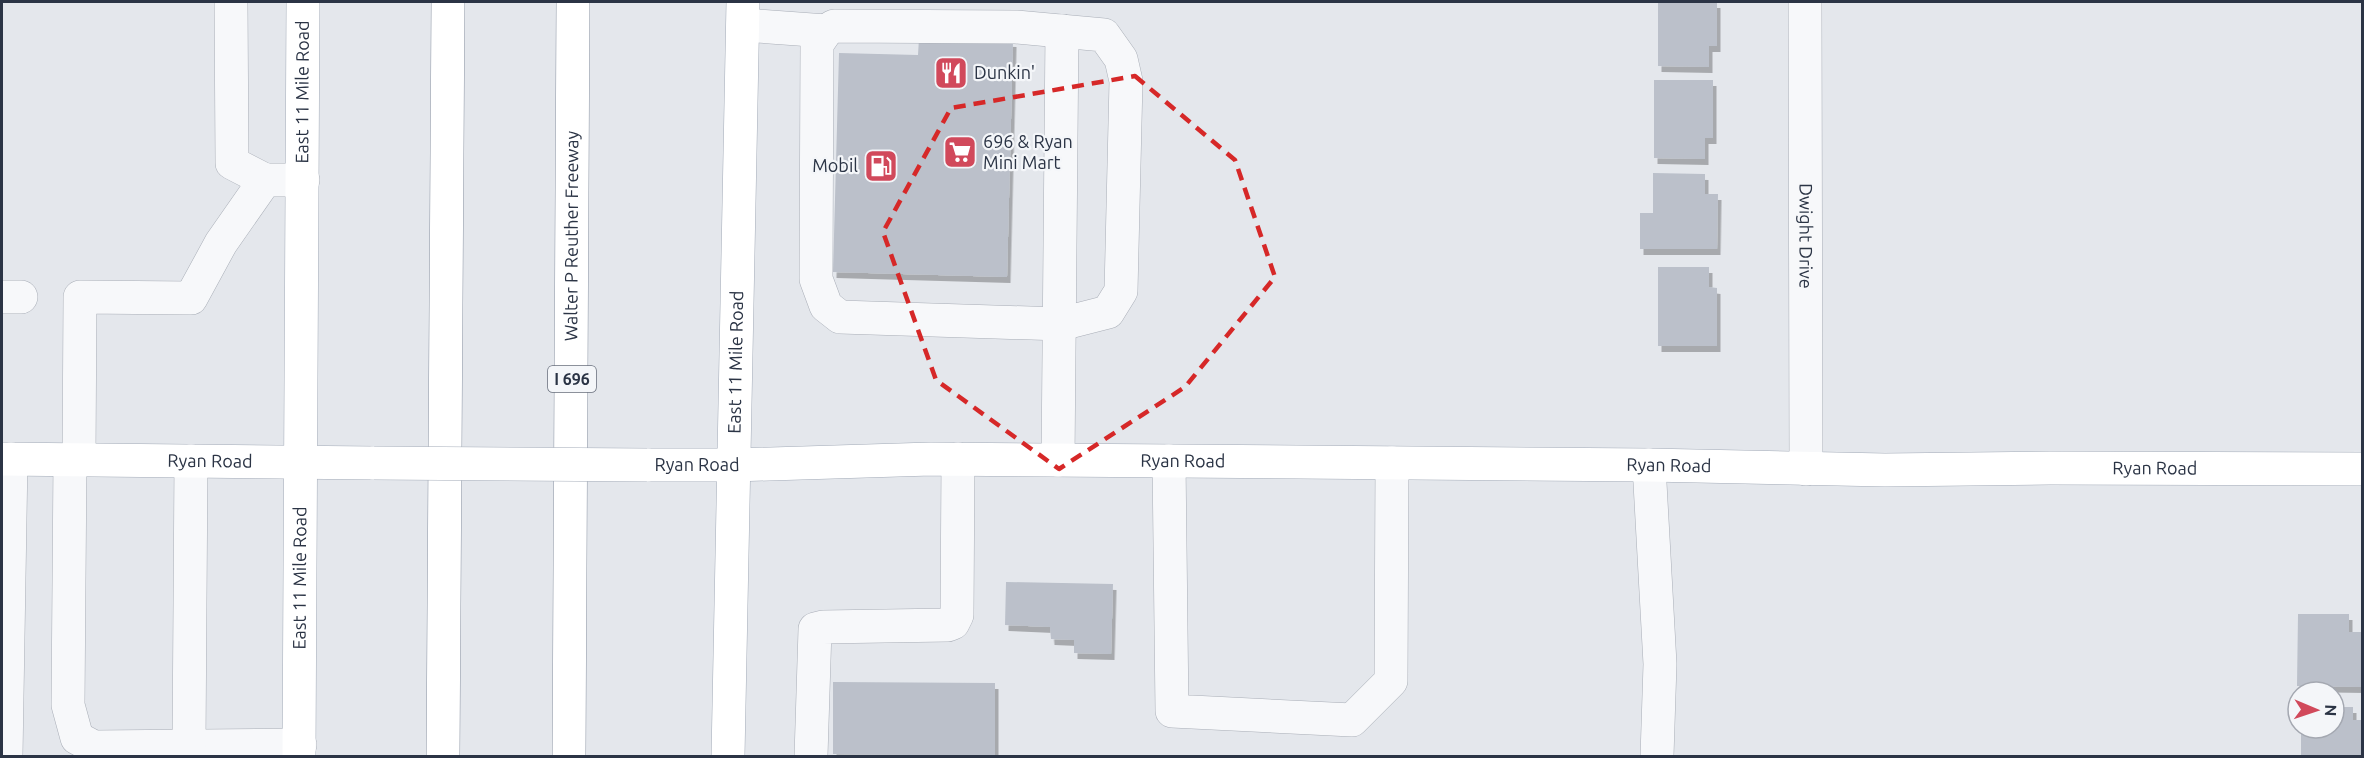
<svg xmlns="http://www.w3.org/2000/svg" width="2364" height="758" font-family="Ubuntu,sans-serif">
  <defs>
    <filter id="shadow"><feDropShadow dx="3.5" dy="6" stdDeviation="0" flood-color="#0004"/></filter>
  </defs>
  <rect width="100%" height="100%" fill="#e4e7ec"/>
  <path fill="#bbc0ca" filter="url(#shadow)" d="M1658,2h59v44h-8v21l-51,-1z
    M919,38l94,3 -6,236 -174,-5 6,-219 79,2z
    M1654,80h59v58h-8v21l-51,-1z
    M1653,173l52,1v20h13l-1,55h-77v-36h13z
    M1658,267h51v20l8,1v58h-59z
    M1006,582l107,2 -2,70 -37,-1v-13l-23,-1 -1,-12 -45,-2z
    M2298,614h51v18h12v55l-64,-1z
    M833,682l162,1v73l-162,-2z
    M2334,707h19v13h8v36h-60v-28h33z"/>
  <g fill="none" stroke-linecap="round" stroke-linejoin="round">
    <defs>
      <g id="minor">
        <path d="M231,2l1,161 33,17"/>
        <path id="s1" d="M1805,2l1,467"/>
        <path d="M743,25l83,6"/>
        <path d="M834,26l182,1 88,8 17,24 5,22 -5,210 -13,21 -47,12 -221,-7 -14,-11 -10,-27 1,-235 9,-13z"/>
        <path d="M2,297h19"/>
        <path d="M70,459l-2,246 9,33 17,9 206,-2"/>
        <path d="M79,459l1,-162 111,1 30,-55 44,-63h38"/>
        <path d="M1058,460l4,-429"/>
        <path d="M1169,461l3,250 180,9 39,-39 1,-218"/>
        <path d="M1649,465l11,199 -3,92"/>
        <path d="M189,745l2,-284"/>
        <path d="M6,756l5,-297"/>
        <path d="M811,756l4,-127 8,-2 125,-2 5,-2 4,-8 1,-156"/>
      </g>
      <g id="major">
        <path id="s2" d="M2,459l372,4"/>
        <path id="s3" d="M647,465h87l197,-6 718,6 236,5 165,-2 312,1"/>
        <path id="s4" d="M299,756l4,-754"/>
        <path id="s5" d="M728,756l15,-754"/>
      </g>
      <g id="highway">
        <path d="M443,756l5,-754"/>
        <path id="s6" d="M569,756l4,-754"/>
      </g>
    </defs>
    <use href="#minor" stroke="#a9aeb7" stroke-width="34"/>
    <use href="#major" stroke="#a3abb8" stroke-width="34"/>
    <use href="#highway" stroke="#8b94a3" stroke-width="34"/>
    <use href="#minor" stroke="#f7f8fa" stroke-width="33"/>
    <use href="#major" stroke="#fff" stroke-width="33"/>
    <use href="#highway" stroke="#fff" stroke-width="33"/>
    <defs>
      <path id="major-bridge" d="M374,463l273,2"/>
    </defs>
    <use href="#major-bridge" stroke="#a3abb8" stroke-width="34" stroke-linecap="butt"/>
    <use href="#major-bridge" stroke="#fff" stroke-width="33"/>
  </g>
  <path fill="none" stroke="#d62828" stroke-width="4.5" stroke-dasharray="12 8" stroke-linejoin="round" d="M1135,76l100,84 40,117 -90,110 -126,82 -123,-89 -53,-148 68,-124z"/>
  <defs>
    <symbol id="restaurant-square" viewBox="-11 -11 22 22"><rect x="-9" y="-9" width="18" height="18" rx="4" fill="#d1495b" stroke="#f4f6f9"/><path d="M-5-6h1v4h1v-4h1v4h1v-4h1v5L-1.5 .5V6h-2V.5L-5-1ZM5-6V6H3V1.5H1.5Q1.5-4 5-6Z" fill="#fff"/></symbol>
    <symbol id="supermarket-square" viewBox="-11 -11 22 22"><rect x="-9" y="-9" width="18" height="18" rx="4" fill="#d1495b" stroke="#f4f6f9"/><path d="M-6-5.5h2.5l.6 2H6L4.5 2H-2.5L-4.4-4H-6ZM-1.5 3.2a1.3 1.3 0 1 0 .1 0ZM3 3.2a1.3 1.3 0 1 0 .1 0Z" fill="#fff"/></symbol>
    <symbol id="fuel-square" viewBox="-11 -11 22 22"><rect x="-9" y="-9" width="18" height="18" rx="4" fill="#d1495b" stroke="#f4f6f9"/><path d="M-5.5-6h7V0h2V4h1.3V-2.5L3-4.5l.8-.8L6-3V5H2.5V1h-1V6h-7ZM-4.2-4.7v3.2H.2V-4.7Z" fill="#fff"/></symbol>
  </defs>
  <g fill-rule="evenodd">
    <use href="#restaurant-square" x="932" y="54" width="38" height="38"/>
    <use href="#supermarket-square" x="941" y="133" width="38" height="38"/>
    <use href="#fuel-square" x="862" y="147" width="38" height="38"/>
  </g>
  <g text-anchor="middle" stroke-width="4.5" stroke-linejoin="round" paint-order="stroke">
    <rect fill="#f4f6f9" stroke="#676e7b" stroke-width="1.5" x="548" y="366" width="48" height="26" rx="4.5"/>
    <g font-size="16" font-weight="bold" fill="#2b3445">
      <text x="572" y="385">I 696</text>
    </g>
    <g font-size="18" fill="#2b3445" stroke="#f4f6f9" text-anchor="start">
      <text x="974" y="79">Dunkin'</text>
      <text x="983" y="148">696 &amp; Ryan<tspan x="983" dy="21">Mini Mart</tspan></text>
      <text x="858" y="172" text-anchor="end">Mobil</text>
    </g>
    <g font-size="18" fill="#2b3445" stroke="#f4f6f9">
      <text dy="6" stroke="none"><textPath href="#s4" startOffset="664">East 11 Mile Road</textPath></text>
      <text dy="6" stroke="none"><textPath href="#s6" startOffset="520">Walter P Reuther Freeway</textPath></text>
      <text dy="6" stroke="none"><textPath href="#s1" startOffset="234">Dwight Drive</textPath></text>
      <text dy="6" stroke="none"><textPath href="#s5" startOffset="394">East 11 Mile Road</textPath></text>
      <text dy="6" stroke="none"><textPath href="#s3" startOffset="536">Ryan Road</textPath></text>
      <text dy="6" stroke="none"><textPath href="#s2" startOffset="208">Ryan Road</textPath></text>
      <text dy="6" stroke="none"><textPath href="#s3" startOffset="50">Ryan Road</textPath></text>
      <text dy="6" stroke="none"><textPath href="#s3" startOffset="1022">Ryan Road</textPath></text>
      <text dy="6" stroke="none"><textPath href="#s3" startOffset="1508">Ryan Road</textPath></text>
      <text dy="6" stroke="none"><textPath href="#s4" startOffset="178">East 11 Mile Road</textPath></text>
    </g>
  </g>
  <rect width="2364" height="758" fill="none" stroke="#2b3445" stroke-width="6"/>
  <g transform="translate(2316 710) rotate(92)"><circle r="28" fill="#f4f6f9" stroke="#a4a8b1" stroke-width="1.5"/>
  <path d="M0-4.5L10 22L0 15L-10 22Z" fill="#d1495b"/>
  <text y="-9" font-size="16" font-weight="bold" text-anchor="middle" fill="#2b3445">N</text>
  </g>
</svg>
